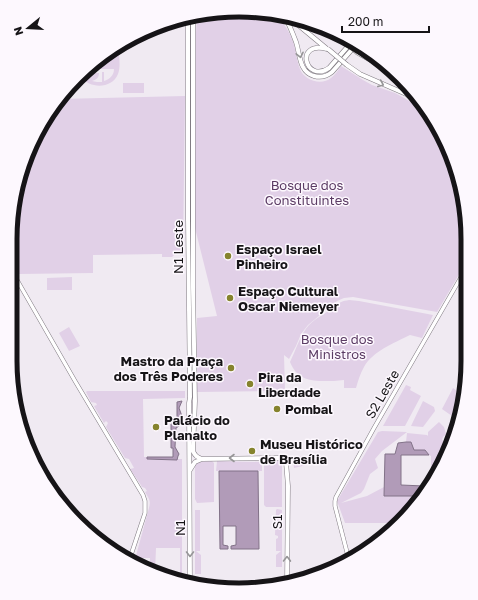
<svg xmlns="http://www.w3.org/2000/svg" width="478" height="600" font-family="'Golos Text',sans-serif">
  <rect width="100%" height="100%" fill="#f0eaf2"/>
  <path fill="#e1d0e7" d="M224,11l55,7c5,6 10,13 13,21 4,9 4,20 8,30 4,11 21,17 31,9 4,-3 7,-8 10,-12l22,14 9,5 23,8 11,6 17,11 21,28 24,86v35l-31,53 -84,-15 -9,1 -7,3 -29,24 -7,9 -5,12 -7,13 -5,-4 1,36 -88,1v-74l20,-2 -22,-88 1,-196 1,-14z
    M118,48c1,8 3,18 0,26 -6,15 -28,15 -37,3l3,-2 4,3 -2,-3v-2h13c0,5 -3,7 -7,8l5,1h5v-10h2v9c6,-2 10,-6 10,-12h-22z
    M123,83h21v10h-21z
    M185,96l-2,155 -7,2 -4,4h-10v-3l-69,1v18l-74,1 -9,-17 1,-33 16,-72 33,-53z
    M72,277v13h-25v-12z
    M349,300l10,1 74,14 -11,23 -12,-3c-16,8 -37,16 -46,32 -4,7 -6,14 -8,21h-12v-8c-7,1 -13,1 -19,1 -16,0 -28,-2 -35,-19 5,-10 11,-29 19,-37 7,-7 17,-12 26,-18 4,-5 8,-6 14,-7z
    M69,327l11,19 -11,5 -10,-18z
    M406,385l5,2 -1,3 11,6 -16,30h-22z
    M453,388l8,6 -4,10 5,6 -2,10 -2,5 -6,-9 -10,-7z
    M87,391h98v7l-42,1 1,58h3v2h35v124l-2,-1v-34h-24l-1,24 -5,-2v-12h-13v6l-3,-1 15,-55c2,-8 0,-9 -4,-16l2,-1 -2,-3 -3,-1c-4,-7 -8,-12 -12,-18l4,-1 -5,-9 -4,-1 -19,-31 2,-4 -2,-2 -2,2 -10,-17 3,-1 -1,-2 -5,-1 -5,-10z
    M423,401l11,6 1,4 -12,16 -12,-1z
    M439,422l5,5 2,7 -3,3 -1,3 6,5 -17,35v-24l-2,-1 -4,-5h-11l-3,-8h-5l1,-9 20,2 1,1v-4z
    M382,431l25,1 -25,19 -7,8 3,9 -8,6 -6,15 -3,4 -20,10 26,-7 17,-9 1,9h38l-2,5 -21,22h-55l-8,-22 41,-69z
    M293,456h29l-7,7 -21,5z
    M212,461l2,2v39l-17,1 -2,-4v-34l4,-3z
    M217,461l44,1h1v9h-46z
    M266,461h14l2,2v44h-16l-2,-2v-43z
    M277,509l5,1v57h-6v-12l5,-4h-5v-12l2,-1v-2l-3,-1 1,-25z
    M195,510h5v41h-4l5,4v19h-6z"/>
  <path fill="#b19bb8" stroke="#827288" d="M182,401l-3,7 4,11 -1,5 -6,4 -1,19 4,7 -1,2 -1,4 -30,-1v-2h26v-9h-2v-24l6,-1v-21z
    M406,442h5l3,8h11l4,5h-28v30l23,1v7l-1,3h-39l1,-42h10l3,-11z
    M219,471h39l1,78h-28v-3l5,-1v-19h-13v19l5,1v3h-8z"/>
  <g fill="none" stroke-linecap="round" stroke-linejoin="round">
    <defs>
      <path id="secondary" d="M10,265l3,8 62,108 68,114 2,6v12l-16,48
        M349,560l-14,-54v-5l1,-4 38,-69 94,-163"/>
      <path id="trunk" d="M193,19v268l2,114 -2,50c2,5 4,6 9,8l77,-1 4,1 3,3 2,24 -1,98
        M286,19c4,7 7,15 10,23 4,12 3,30 18,34 7,2 13,0 18,-4l23,-26
        M291,19l35,29
        M188,20v199l2,178 -1,6 1,181
        M327,49c-33,-9 -22,35 2,19l21,-24
        M358,53l18,10 17,7
        M347,65l13,9 46,20 10,7
        M190,470l5,-8 7,-3"/>
    </defs>
    <use href="#secondary" stroke="#807b82" stroke-width="4.5"/>
    <use href="#trunk" stroke="#807b82" stroke-width="5"/>
    <use href="#secondary" stroke="#fff" stroke-width="3.5"/>
    <use href="#trunk" stroke="#fff" stroke-width="4"/>
    <defs>
      <path id="trunk-bridge" d="M340,38l18,15
        M328,49l19,16"/>
    </defs>
    <use href="#trunk-bridge" stroke="#807b82" stroke-width="5" stroke-linecap="butt"/>
    <use href="#trunk-bridge" stroke="#fff" stroke-width="4"/>
  </g>
  <defs><path id="oneway-chevron" d="M-2-3.5L2.5 0L-2 3.5" fill="none" stroke-width="1.6" stroke-linecap="round" stroke-linejoin="round"/></defs>
  <g stroke="#969597">
    <use href="#oneway-chevron" transform="translate(300 55) rotate(78)"/>
    <use href="#oneway-chevron" transform="translate(381 84) rotate(23)"/>
    <use href="#oneway-chevron" transform="translate(232 458) rotate(180)"/>
    <use href="#oneway-chevron" transform="translate(190 554) rotate(90)"/>
    <use href="#oneway-chevron" transform="translate(287 559) rotate(-89)"/>
  </g>
  <g fill="#85832d" stroke="#fdf8fe" stroke-width="1.5">
    <circle cx="228" cy="256" r="4"/>
    <circle cx="230" cy="298" r="4"/>
    <circle cx="231" cy="368" r="4"/>
    <circle cx="250" cy="384" r="4"/>
    <circle cx="277" cy="409" r="4"/>
    <circle cx="156" cy="427" r="4"/>
    <circle cx="252" cy="451" r="4"/>
  </g>
  <g text-anchor="middle" stroke-width="3" stroke-linejoin="round" paint-order="stroke">
    <g font-size="13" fill="#5b3b64" stroke="#fdf8fe">
      <text x="307" y="190">Bosque dos<tspan x="307" dy="15">Constituintes</tspan></text>
      <text x="337" y="344">Bosque dos<tspan x="337" dy="15">Ministros</tspan></text>
    </g>
    <g font-size="13" fill="#161417" stroke="#fdf8fe">
      <text transform="translate(178 247) rotate(-90)" y="5">N1 Leste</text>
      <text transform="translate(382 394) rotate(-60)" y="5">S2 Leste</text>
      <text transform="translate(277 522) rotate(-90)" y="5">S1</text>
      <text transform="translate(180 528) rotate(-90)" y="5">N1</text>
    </g>
    <g font-size="13" font-weight="bold" fill="#161417" stroke="#fdf8fe" text-anchor="start">
      <text x="236" y="254">Espaço Israel<tspan x="236" dy="15">Pinheiro</tspan></text>
      <text x="238" y="296">Espaço Cultural<tspan x="238" dy="15">Oscar Niemeyer</tspan></text>
      <text x="223" y="366" text-anchor="end">Mastro da Praça<tspan x="223" dy="15">dos Três Poderes</tspan></text>
      <text x="258" y="382">Pira da<tspan x="258" dy="15">Liberdade</tspan></text>
      <text x="285" y="414">Pombal</text>
      <text x="164" y="425">Palácio do<tspan x="164" dy="15">Planalto</tspan></text>
      <text x="260" y="449">Museu Histórico<tspan x="260" dy="15">de Brasília</tspan></text>
    </g>
  </g>
  <path d="M0 0H478V600H0ZM239 17H239A222 222 0 0 1 461 239V361A222 222 0 0 1 239 583H239A222 222 0 0 1 17 361V239A222 222 0 0 1 239 17Z" fill="#fdf8fe" fill-rule="evenodd"/>
  <path fill="none" stroke="#161417" stroke-width="5" d="M239 17H239A222 222 0 0 1 461 239V361A222 222 0 0 1 239 583H239A222 222 0 0 1 17 361V239A222 222 0 0 1 239 17Z"/>
  <g transform="translate(28 28) rotate(252)" stroke="#fdf8fe" stroke-width="3" paint-order="stroke">
  <path d="M0-3L7 15L0 10L-7 15Z" fill="#161417"/>
  <text y="-6" font-size="11" font-weight="bold" text-anchor="middle" fill="#161417">N</text>
  </g>
  <path d="M342 26v6h87v-6" fill="none" stroke="#161417" stroke-width="2"/>
  <text x="348" y="26" font-size="12" fill="#161417" stroke="#fdf8fe" stroke-width="3" paint-order="stroke">200 m</text>
</svg>
